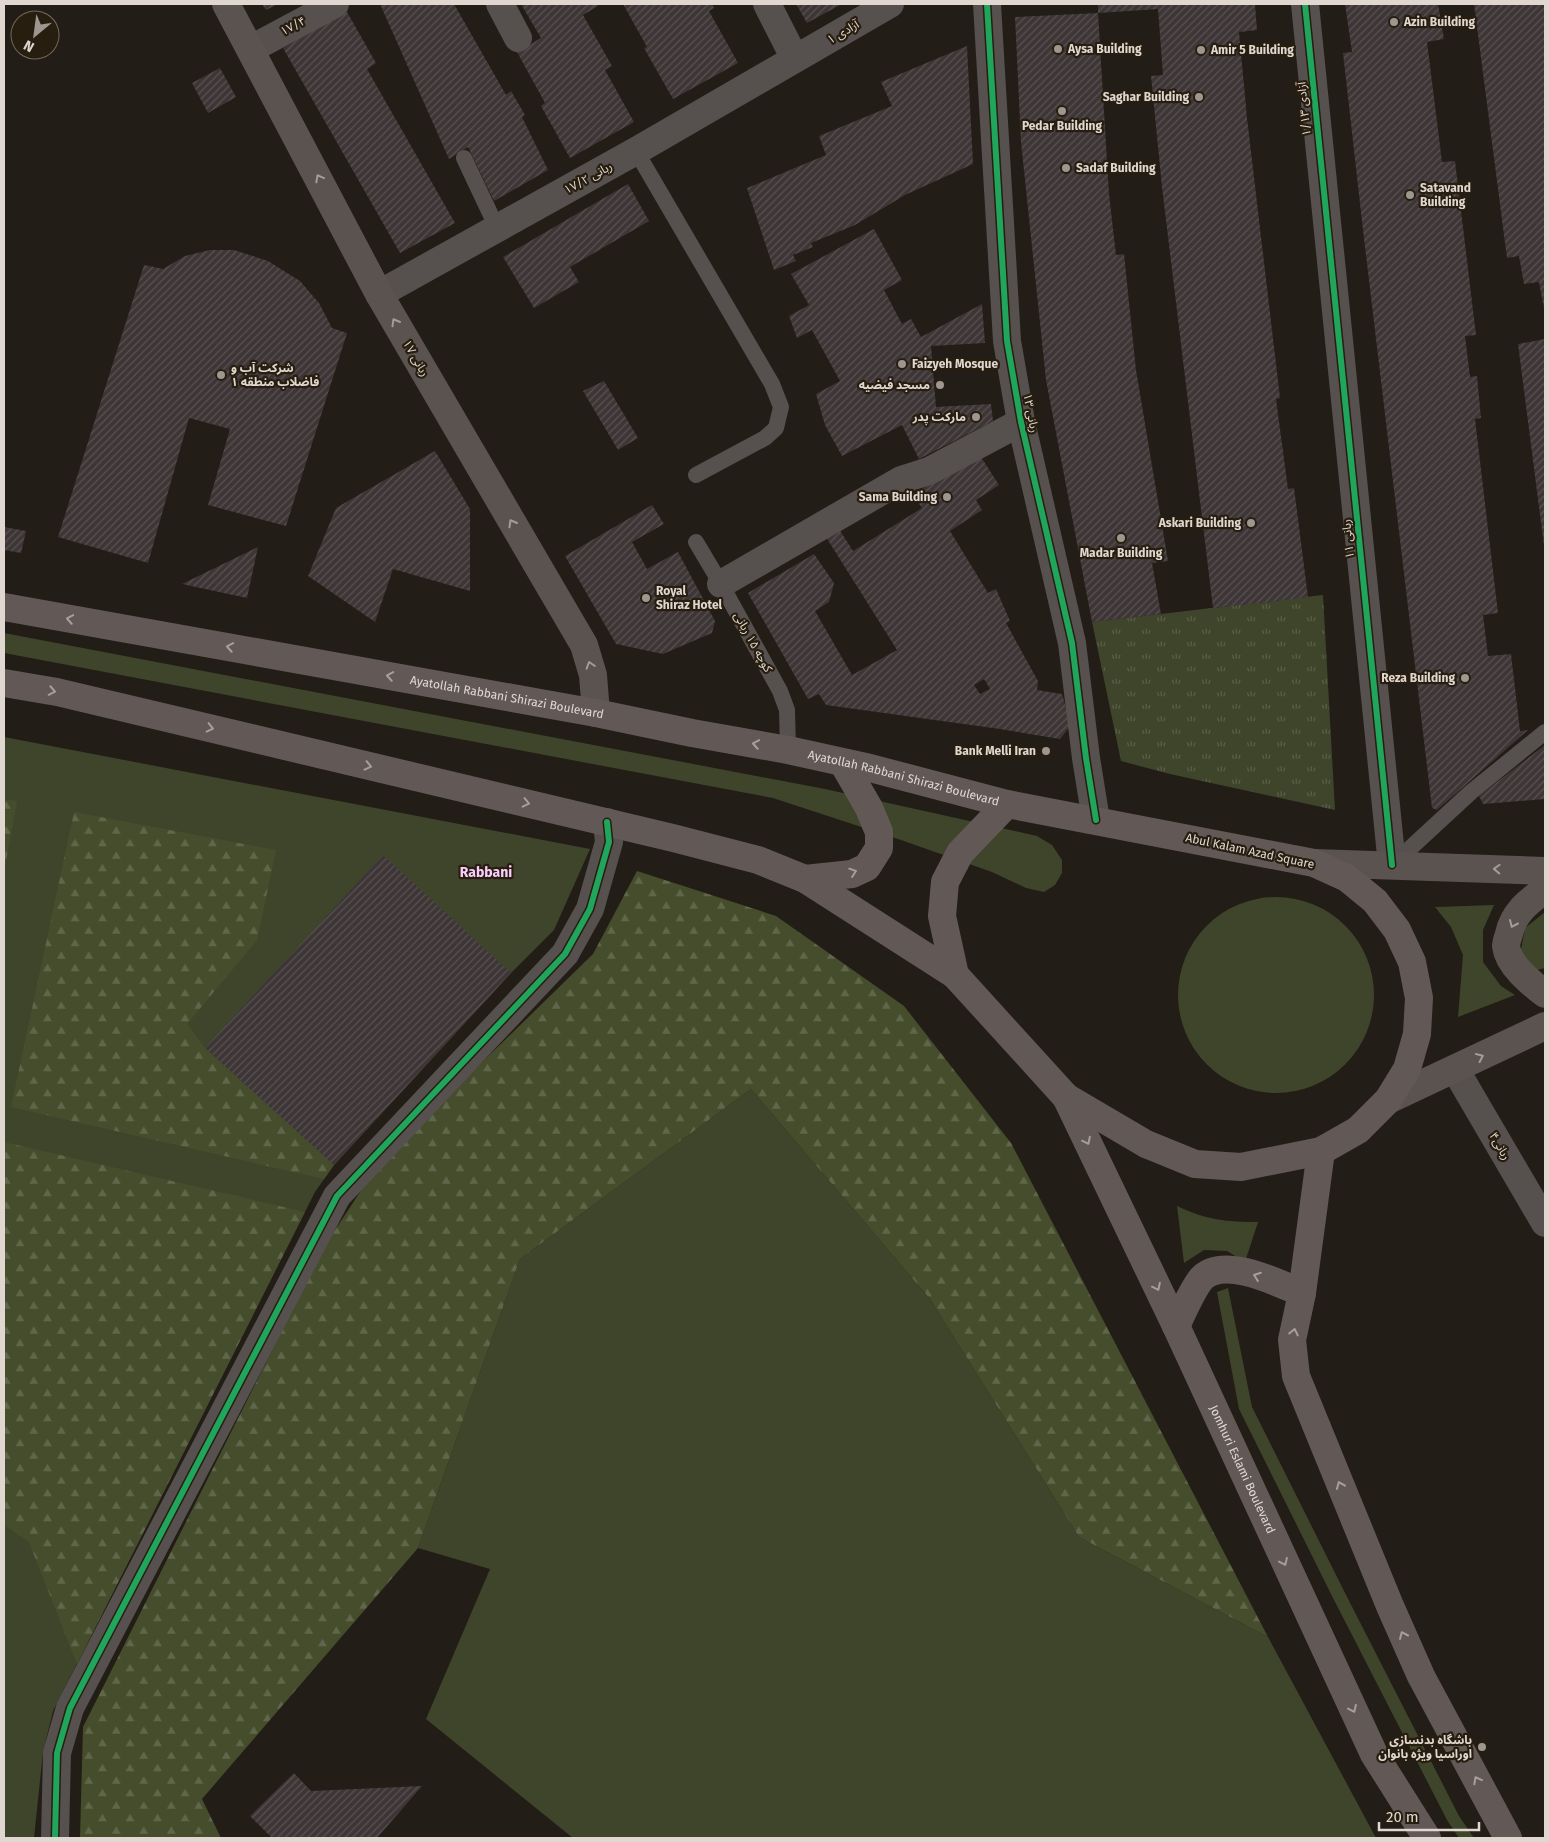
<svg xmlns="http://www.w3.org/2000/svg" width="1549" height="1842" font-family="'Fira Sans','Noto Sans Arabic',sans-serif">
  <defs>
    <pattern id="forest-firs" width="22" height="20" patternUnits="userSpaceOnUse" patternTransform="scale(1.25)"><rect width="22" height="20" fill="#464d2c"/><path d="M5 1l3.5 6h-7zM16 11l3.5 6h-7z" fill="#60664a"/></pattern>
    <pattern id="park-tufts" width="24" height="20" patternUnits="userSpaceOnUse" patternTransform="scale(1.25)"><rect width="24" height="20" fill="#3f452a"/><path d="M3 7l-1-3M5 7V3M7 7l1-3M15 17l-1-3M17 17v-4M19 17l1-3" fill="none" stroke="#5a5f48"/></pattern>
    <pattern id="building-hatch" width="6" height="6" patternUnits="userSpaceOnUse" patternTransform="scale(1.25)"><rect width="6" height="6" fill="#3d3536"/><path d="M-1 1l2-2M0 6l6-6M5 7l2-2" fill="none" stroke="#595252"/></pattern>
  </defs>
  <rect width="100%" height="100%" fill="#221d16"/>
  <path fill="#3f452a" d="M4,633l821,156 212,47 15,9 10,15v13l-7,12 -11,7 -18,-4 -34,-16 -91,-32 -128,-42 -769,-145z
    M4,737l586,112 -36,81 -43,43 -177,192 -19,27 -262,519 -10,41 -9,86h-30z
    M1178 995a98 98 0 1 1 196 0a98 98 0 1 1-196 0Z
    M1494,905l-11,25v32l18,24 14,9 -57,22 5,-62 -12,-28 -16,-20z
    M1545,912v56l-12,3 -13,-16 5,-27z
    M751,1089l179,210 149,238 189,100 108,201h-803l-147,-119 64,-150 -72,-21 102,-289z
    M1177,1206c30,14 49,16 81,16l-13,40 -18,-11 -23,-1 -20,13z
    M1228,1288l24,119 93,186 114,223 15,22h-15l-12,-18 -114,-222 -94,-189 -22,-117z"/>
  <path fill="url(#forest-firs)" d="M4,799l13,2 -13,71z
    M74,812l202,38 -19,90 -70,84 18,24 129,117 -10,14 -313,-72z
    M637,871l139,45 128,90 107,137 257,494 -189,-100 -149,-238 -179,-210 -231,170 -102,289 -216,251 19,39h-141l3,-111 241,-480 55,-84 214,-209z
    M4,1142l301,70 -228,452 -48,-122 -25,-17z"/>
  <path fill="url(#park-tufts)" d="M1323,595l12,215 -165,-36 -49,-13 -29,-139z"/>
  <path fill="url(#building-hatch)" fill-rule="evenodd" d="M262,4h16l-12,6z
    M380,4h74l52,91 5,-4 14,24 -3,2 26,53 -54,31 -26,-54 -19,12z
    M521,4h76l1,2 -15,9 29,51 -7,4 29,52 -64,36 -29,-52 4,-3 -28,-51 24,-14z
    M623,4h89l2,4 -5,3 29,52 -65,36 -29,-51 3,-1z
    M796,4h46l-35,19z
    M1098,4h157l2,26 -18,2 8,86 33,280 -4,1 12,90 6,-1 14,109 -95,11 -51,-421 -11,-111 12,-1 -5,-66 -60,4z
    M1345,4h93l6,35 -17,3 15,120 13,-1 21,174 -11,1 5,41 7,-1 4,42 -6,1 23,194 -15,2 5,41 23,-2 9,77 8,-1 -91,80 -5,-2 -69,-578 -20,-177 9,-1z
    M1474,4h71v310l-6,-32 -15,2 -5,-28 -12,2z
    M347,12l29,51 -9,6 88,154 -55,30 -117,-205z
    M1098,13l11,181 7,61 8,-1 12,116 32,191 -16,2 9,51 -69,8 -46,-242 -25,-238 -6,-125z
    M967,46l6,118 -68,31 -50,30 -44,18 2,4 -20,8 3,6 -22,9 -27,-82 79,-33 -7,-19 73,-30 -11,-24z
    M220,68l16,29 -28,16 -16,-30z
    M628,184l21,37 -79,46 9,15 -45,26 -31,-51z
    M874,229l28,51 -18,10 18,34 9,-5 10,18 61,-33 3,39 -54,3 5,61 55,-3 2,17 -74,38 -17,-34 -60,31 -17,-31 -9,-31 24,-13 -28,-51 -15,8 -8,-22 20,-11 -18,-31z
    M210,250h24l34,11 32,20 19,22 13,25 15,5 -61,193 -78,-21 22,-76 -41,-11 -41,145 -90,-26 86,-272 19,4 22,-13z
    M1545,339v207h-1l-26,-202z
    M604,381l34,57 -20,12 -35,-59z
    M435,451l35,58v82l-77,-22 -18,53 -67,-46 28,-68z
    M981,457l18,28 -23,15 6,10 -32,21 38,62 8,-4 14,32 -4,2 32,58 -1,9 25,4 9,31 -11,14 -60,-10 -174,-24 -7,-11 -11,5 -60,-106 66,-39 20,29 -5,19 -14,9 37,64 45,-25 -71,-113 13,-8 14,22 69,-43 -10,-14zM984,679l6,10 -10,5 -6,-9z
    M652,505l12,19 -32,18 15,27 31,-17 37,69 -3,12 -49,21 -47,-10 -51,-88z
    M4,527l22,4 -5,22 -17,-3z
    M258,547l-11,51 -65,-14z
    M1545,745v54l-62,5 -4,-8z
    M383,855l128,118 -177,192 -129,-117z
    M294,1773l17,18 111,-5 -45,52h-105l-22,-22z"/>
  <g fill="none" stroke-linecap="round" stroke-linejoin="round">
    <path stroke="#56504e" stroke-width="16" d="M636,151l136,233 9,23 -5,21 -11,10 -69,37
      M464,158l33,70
      M696,542l25,42 59,107 7,19 1,40
      M1392,865l79,-73 74,-60"/>
    <path stroke="#56504e" stroke-width="28" d="M500,4l18,34
      M767,4l28,55
      M987,4l20,337 14,81 51,221 14,115 10,62
      M1305,4l87,861
      M251,49l84,-45
      M379,294l257,-143 254,-147
      M721,584l180,-104 28,-9 92,-49
      M1455,1069l90,154
      M55,1838l2,-85 13,-45 267,-512 228,-242 25,-45 19,-67 -2,-20"/>
    <path stroke="#5a5350" stroke-width="28" d="M226,4l153,290 205,351 9,30 3,38
      M1314,863l231,8
      M1545,890c-17,11 -32,24 -36,44 -1,3 -3,9 -3,12 2,19 25,37 39,48
      M1388,1100l157,-74"/>
    <g stroke="#625957" stroke-width="28">
      <path id="s1" d="M4,607l592,106 96,20 96,17 82,18 137,36"/>
      <path d="M4,683l53,9 616,146 85,22 47,19 150,96"/>
      <path d="M1007,804l307,59 33,15 28,23 22,29 15,32 7,36 -2,36 -10,35 -19,31 -30,30 -37,21 -80,16 -46,-3 -49,-20 -80,-47 -111,-122 -13,-59 3,-34 15,-29z"/>
      <path d="M805,879l47,-5 15,-7 12,-19v-16l-10,-24 -26,-45"/>
      <path id="s2" d="M1066,1097l110,229 198,428 53,84"/>
      <path d="M1321,1151l-19,142 -10,47 4,36 94,230 31,70 87,162"/>
      <path d="M1176,1326c6,-12 17,-38 26,-48 23,-22 76,5 100,15"/>
    </g>
    <defs>
      <path id="cycleway" d="M987,4l20,337 14,81 51,221 14,115 10,62
        M1305,4l87,861
        M55,1838l2,-85 13,-45 267,-512 228,-242 25,-45 19,-67 -2,-20"/>
    </defs>
    <use href="#cycleway" stroke="#281e10" stroke-width="9"/>
    <use href="#cycleway" stroke="#20a55d" stroke-width="6"/>
  </g>
  <defs><path id="oneway-chevron" d="M-2-3.5L2.5 0L-2 3.5" fill="none" stroke-width="1.6" stroke-linecap="round" stroke-linejoin="round" transform="scale(1.25)"/></defs>
  <g stroke="#a49c96">
    <use href="#oneway-chevron" transform="translate(319 178) rotate(-118)"/>
    <use href="#oneway-chevron" transform="translate(395 322) rotate(-120)"/>
    <use href="#oneway-chevron" transform="translate(512 523) rotate(-120)"/>
    <use href="#oneway-chevron" transform="translate(590 665) rotate(-108)"/>
    <use href="#oneway-chevron" transform="translate(1497 869) rotate(-178)"/>
    <use href="#oneway-chevron" transform="translate(1513 924) rotate(114)"/>
    <use href="#oneway-chevron" transform="translate(1480 1057) rotate(-25)"/>
  </g>
  <g stroke="#a79f9a">
    <use href="#oneway-chevron" transform="translate(70 619) rotate(-170)"/>
    <use href="#oneway-chevron" transform="translate(230 647) rotate(-170)"/>
    <use href="#oneway-chevron" transform="translate(390 676) rotate(-170)"/>
    <use href="#oneway-chevron" transform="translate(52 691) rotate(11)"/>
    <use href="#oneway-chevron" transform="translate(210 728) rotate(13)"/>
    <use href="#oneway-chevron" transform="translate(756 744) rotate(-170)"/>
    <use href="#oneway-chevron" transform="translate(368 766) rotate(13)"/>
    <use href="#oneway-chevron" transform="translate(526 803) rotate(13)"/>
    <use href="#oneway-chevron" transform="translate(853 872) rotate(-19)"/>
    <use href="#oneway-chevron" transform="translate(1087 1141) rotate(64)"/>
    <use href="#oneway-chevron" transform="translate(1257 1276) rotate(-160)"/>
    <use href="#oneway-chevron" transform="translate(1157 1287) rotate(64)"/>
    <use href="#oneway-chevron" transform="translate(1294 1332) rotate(-78)"/>
    <use href="#oneway-chevron" transform="translate(1340 1485) rotate(-112)"/>
    <use href="#oneway-chevron" transform="translate(1284 1562) rotate(65)"/>
    <use href="#oneway-chevron" transform="translate(1403 1635) rotate(-114)"/>
    <use href="#oneway-chevron" transform="translate(1353 1709) rotate(65)"/>
    <use href="#oneway-chevron" transform="translate(1477 1780) rotate(-118)"/>
  </g>
  <g fill="#9e978f" stroke="#281e10" stroke-width="2">
    <circle cx="1394" cy="22" r="5"/>
    <circle cx="1058" cy="49" r="5"/>
    <circle cx="1201" cy="50" r="5"/>
    <circle cx="1199" cy="97" r="5"/>
    <circle cx="1062" cy="111" r="5"/>
    <circle cx="1066" cy="168" r="5"/>
    <circle cx="1410" cy="195" r="5"/>
    <circle cx="902" cy="364" r="5"/>
    <circle cx="221" cy="375" r="5"/>
    <circle cx="940" cy="385" r="5"/>
    <circle cx="976" cy="417" r="5"/>
    <circle cx="947" cy="497" r="5"/>
    <circle cx="1251" cy="523" r="5"/>
    <circle cx="1121" cy="538" r="5"/>
    <circle cx="646" cy="598" r="5"/>
    <circle cx="1465" cy="678" r="5"/>
    <circle cx="1046" cy="751" r="5"/>
    <circle cx="1482" cy="1747" r="5"/>
  </g>
  <g text-anchor="middle" stroke-width="4.5" stroke-linejoin="round" paint-order="stroke">
    <g font-size="12" font-weight="bold" fill="#e0d8d0" stroke="#281e10" text-anchor="start">
      <text x="1404" y="26">Azin Building</text>
      <text x="1068" y="53">Aysa Building</text>
      <text x="1211" y="54">Amir 5 Building</text>
      <text x="1189" y="101" text-anchor="end">Saghar Building</text>
      <text x="1062" y="130" text-anchor="middle">Pedar Building</text>
      <text x="1076" y="172">Sadaf Building</text>
      <text x="1420" y="192">Satavand<tspan x="1420" dy="14">Building</tspan></text>
      <text x="912" y="368">Faizyeh Mosque</text>
      <text x="231" y="372">شرکت آب و<tspan x="231" dy="14">فاضلاب منطقه ۱</tspan></text>
      <text x="930" y="389" text-anchor="end">مسجد فیضیه</text>
      <text x="966" y="421" text-anchor="end">مارکت پدر</text>
      <text x="937" y="501" text-anchor="end">Sama Building</text>
      <text x="1241" y="527" text-anchor="end">Askari Building</text>
      <text x="1121" y="557" text-anchor="middle">Madar Building</text>
      <text x="656" y="595">Royal<tspan x="656" dy="14">Shiraz Hotel</tspan></text>
      <text x="1455" y="682" text-anchor="end">Reza Building</text>
      <text x="1036" y="755" text-anchor="end">Bank Melli Iran</text>
      <text x="1472" y="1744" text-anchor="end">باشگاه بدنسازی<tspan x="1472" dy="14">اوراسیا ویژه بانوان</tspan></text>
    </g>
    <g font-size="12" fill="#e0d8d0" stroke="#281e10">
      <text transform="translate(293 26) rotate(-28)" y="4">۱۷/۴</text>
      <text transform="translate(843 32) rotate(-31)" y="4">آزادی ۱</text>
      <text transform="translate(1304 109) rotate(-96)" y="4">آزادی ۱/۱۳</text>
      <text transform="translate(588 178) rotate(-29)" y="4">ربانی ۱۷/۲</text>
      <text transform="translate(416 358) rotate(60)" y="4">ربانی ۱۷</text>
      <text transform="translate(1031 413) rotate(79)" y="4">ربانی ۱۳</text>
      <text transform="translate(1348 539) rotate(-96)" y="4">ربانی ۱۱</text>
      <text transform="translate(753 642) rotate(61)" y="4">کوچه ۱۵ ربانی</text>
      <text dy="4" stroke="none"><textPath href="#s1" startOffset="511">Ayatollah Rabbani Shirazi Boulevard</textPath></text>
      <text dy="4" stroke="none"><textPath href="#s1" startOffset="916">Ayatollah Rabbani Shirazi Boulevard</textPath></text>
      <text transform="translate(1250 851) rotate(12)" y="4">Abul Kalam Azad Square</text>
      <text transform="translate(1500 1146) rotate(60)" y="4">ربانی۴</text>
      <text dy="4" stroke="none"><textPath href="#s2" startOffset="412">Jomhuri Eslami Boulevard</textPath></text>
    </g>
    <g font-size="14" font-weight="bold" fill="#f9cdfe" stroke="#281e10">
      <text x="486" y="877">Rabbani</text>
    </g>
  </g>
  <rect width="1549" height="1842" fill="none" stroke="#e0d8d0" stroke-width="10"/>
  <g transform="translate(35 35) rotate(209)"><circle r="24" fill="#281e10" stroke="#72685d"/>
  <path d="M0-4L9 19L0 12L-9 19Z" fill="#9e978f"/>
  <text y="-8" font-size="14" font-weight="bold" text-anchor="middle" fill="#e0d8d0">N</text>
  </g>
  <path d="M1379 1822v8h100v-8" fill="none" stroke="#e0d8d0" stroke-width="2.5"/>
  <text x="1386" y="1822" font-size="15" fill="#e0d8d0" stroke="#281e10" stroke-width="4" paint-order="stroke">20 m</text>
</svg>
